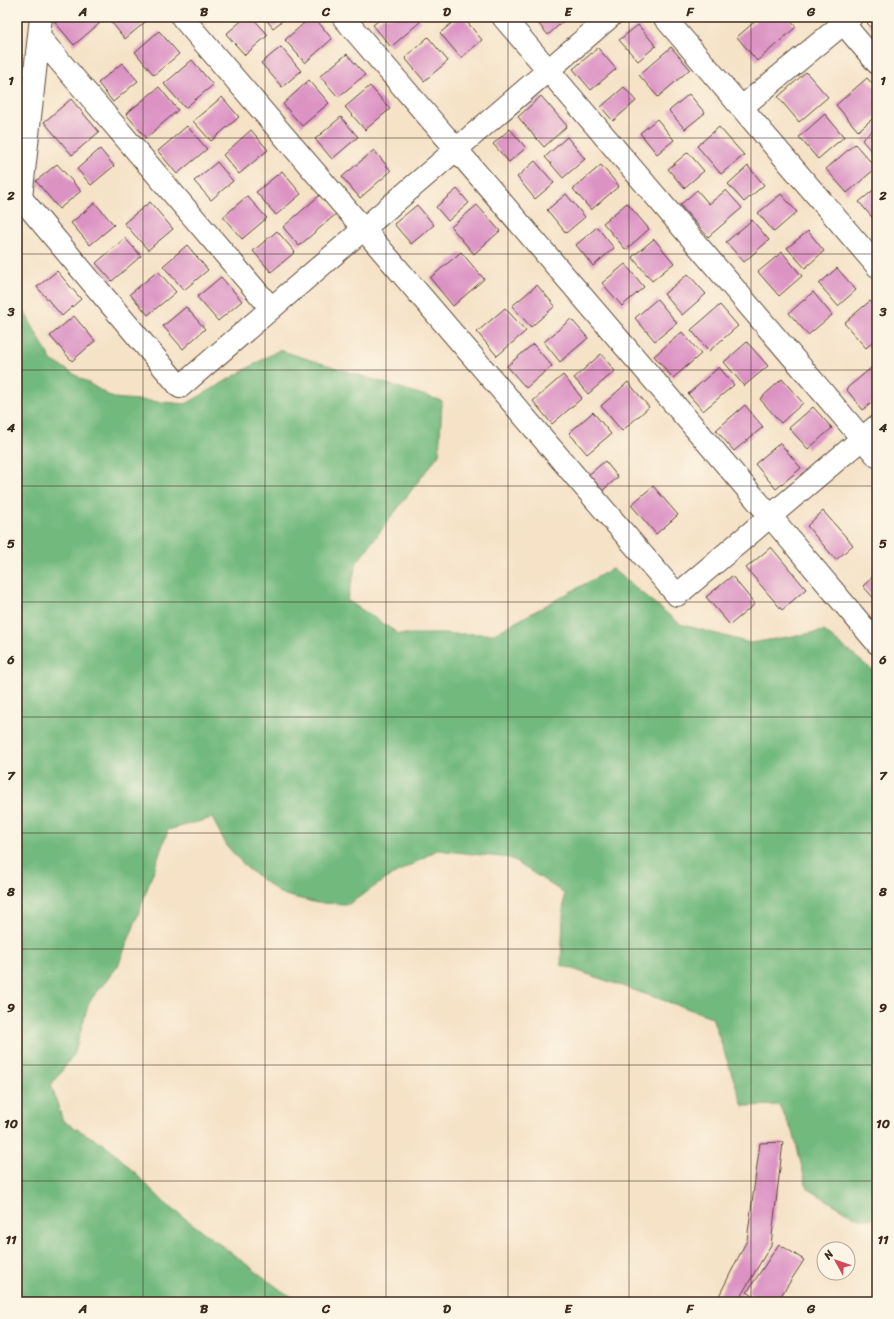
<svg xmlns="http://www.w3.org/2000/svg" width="894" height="1319" font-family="Sriracha,sans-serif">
  <rect width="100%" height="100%" fill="#fcf5e5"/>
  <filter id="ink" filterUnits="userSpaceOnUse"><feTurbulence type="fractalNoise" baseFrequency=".025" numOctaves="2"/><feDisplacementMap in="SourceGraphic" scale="8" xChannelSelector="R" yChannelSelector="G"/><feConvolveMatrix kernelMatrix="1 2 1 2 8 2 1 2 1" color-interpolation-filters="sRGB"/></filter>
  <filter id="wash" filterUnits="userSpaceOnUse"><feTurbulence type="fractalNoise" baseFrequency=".012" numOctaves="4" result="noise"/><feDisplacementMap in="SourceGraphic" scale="16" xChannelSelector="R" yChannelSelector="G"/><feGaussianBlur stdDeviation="0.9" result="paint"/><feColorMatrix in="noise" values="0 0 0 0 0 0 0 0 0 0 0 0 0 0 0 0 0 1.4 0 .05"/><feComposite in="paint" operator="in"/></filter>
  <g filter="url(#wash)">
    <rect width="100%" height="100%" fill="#f5e2c7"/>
    <path fill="#72b97e" stroke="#56724e" d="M17,298l34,62 62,38 73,6 93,-54 163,51 -3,53 -82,108 -10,38 52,34h95l118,-65 68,55 70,19 74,-12 53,43v545h-19l-51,-31 -13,-53 -15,-30 -36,1 -31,-89 -151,-52 3,-72 -54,-35 -73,-8 -56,32 -32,22 -32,-1 -36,-9 -34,-26 -20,-22 -15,-28 -44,12 -34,96 -16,40 -29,36 -15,53 -23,30 12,36 47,27 56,56 116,87 19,11h-284z"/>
    <g id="blocks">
      <path fill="#dc93c4" d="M56,17h39l5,6 -26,22 -21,-25z
        M110,17h41l-26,22 -17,-21z
        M246,17h6l16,18 -23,20 -19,-21z
        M264,17h23l-14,11z
        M311,17h3l18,22 -27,24 -20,-23z
        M383,17h34l4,4 -30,26 -18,-22z
        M459,17h4l19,23 -21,18 -21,-25z
        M533,17h35l-20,18z
        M760,17h27l9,10 -39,34 -20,-24z
        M874,17h3v17l-10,-11z
        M638,25l18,21 -18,15 -19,-21z
        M159,31l20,23 -25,21 -19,-23z
        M428,37l20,24 -24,20 -19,-23z
        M281,47l20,24 -19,16 -21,-24z
        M671,47l19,22 -32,28 -19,-22z
        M598,48l18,21 -25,21 -18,-21z
        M347,54l18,21 -27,22 -18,-21z
        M192,60l21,25 -28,23 -21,-24z
        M122,63l16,18 -25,21 -15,-19z
        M806,72l22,25 -29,25 -21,-25z
        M867,78l10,11v26l-19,16 -22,-26z
        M309,80l20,23 -27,23 -19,-22z
        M370,86l20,23 -25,21 -20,-23z
        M159,87l19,23 -32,28 -20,-24z
        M624,87l12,14 -23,20 -12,-14z
        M689,94l16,19 -20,16 -16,-18z
        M541,96l26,30 -23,21 -26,-30z
        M222,97l17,20 -28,24 -18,-20z
        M71,99l28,33 -27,23 -28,-33z
        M825,114l19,23 -26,22 -19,-22z
        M341,117l17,20 -26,22 -17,-20z
        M657,119l17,21 -17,14 -17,-21z
        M187,126l20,23 -30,25 -19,-23z
        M877,126v32l-15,-18z
        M719,127l25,28 -23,19 -24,-28z
        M510,129l16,19 -17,14 -16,-18z
        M251,130l17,20 -29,24 -16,-19z
        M567,137l18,22 -22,19 -18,-21z
        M855,144l21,24 -29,25 -21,-24z
        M100,149l14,17 -23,19 -14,-16z
        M374,150l17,21 -31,27 -18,-21z
        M688,152l16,19 -20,17 -16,-19z
        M535,161l19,22 -19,16 -18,-22z
        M217,162l16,19 -22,19 -17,-19z
        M57,164l24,27 -22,18 -23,-28z
        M601,165l18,21 -28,24 -18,-21z
        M748,166l16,19 -20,17 -16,-18z
        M282,171l19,23 -25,21 -20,-23z
        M877,187v36l-18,-21z
        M457,189l12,14 -21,18 -12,-14z
        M697,190l12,14 17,-14 16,18 -34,29 -28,-32z
        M566,194l19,23 -19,16 -19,-23z
        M781,194l16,18 -23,20 -16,-19z
        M320,195l16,19 -37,32 -16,-19z
        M247,196l20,22 -25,21 -19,-22z
        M150,202l23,27 -25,21 -24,-27z
        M95,203l19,22 -24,20 -19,-22z
        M627,203l22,26 -23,21 -23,-27z
        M417,205l17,20 -23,19 -17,-20z
        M477,205l23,26 -26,23 -23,-27z
        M752,220l17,20 -25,22 -18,-20z
        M597,227l17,21 -21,18 -17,-21z
        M277,231l18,21 -24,20 -18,-21z
        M808,231l16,20 -19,17 -18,-20z
        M125,238l16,18 -29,25 -16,-18z
        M654,239l20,24 -22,18 -20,-24z
        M187,245l21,25 -24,20 -21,-24z
        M461,252l23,27 -31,27 -23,-28z
        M782,252l20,24 -23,20 -21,-24z
        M625,264l19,23 -22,19 -20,-23z
        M837,268l19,22 -18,16 -19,-22z
        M57,271l24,28 -19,17 -25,-29z
        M158,271l18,21 -28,23 -18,-21z
        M688,274l18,20 -24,21 -18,-21z
        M221,277l21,24 -24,20 -21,-24z
        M537,285l18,21 -24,21 -19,-21z
        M813,292l19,23 -24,20 -19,-22z
        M657,299l20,24 -22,18 -20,-23z
        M870,301l7,8v29l-11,10 -22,-25z
        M720,305l18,21 -29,25 -18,-21z
        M186,307l19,22 -22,20 -20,-23z
        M505,308l21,23 -29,25 -20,-24z
        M74,316l21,25 -23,20 -22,-25z
        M571,319l17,19 -28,24 -16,-20z
        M682,332l19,22 -28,24 -19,-22z
        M747,342l21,24 -24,20 -20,-24z
        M533,344l19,22 -26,22 -19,-22z
        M601,354l14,17 -27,23 -14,-16z
        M877,363v35l-14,12 -17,-21z
        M719,367l15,18 -31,26 -15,-17z
        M563,375l19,23 -30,26 -19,-23z
        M782,379l21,24 -22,20 -21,-24z
        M628,382l21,25 -27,24 -21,-25z
        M745,405l18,22 -29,24 -18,-21z
        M813,407l19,21 -24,21 -19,-21z
        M593,412l18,22 -24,20 -18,-21z
        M780,443l21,25 -25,21 -21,-25z
        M605,461l13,16 -17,15 -14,-16z
        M653,486l25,29 -22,19 -25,-29z
        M823,511l30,34 -17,15 -29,-34z
        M771,547l35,42 -24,21 -36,-42z
        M877,573v29l-14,-16z
        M732,576l23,28 -25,21 -24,-28z
        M783,1142l-12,103 -34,57h-21l31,-62 13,-97z
        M779,1244l25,16 -27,42h-15l-15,-10z"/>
    </g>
  </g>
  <g filter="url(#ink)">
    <use href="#blocks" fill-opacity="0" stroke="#574637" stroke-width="1"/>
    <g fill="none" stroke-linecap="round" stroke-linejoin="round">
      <defs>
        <path id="minor" d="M41,17l-20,181 159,189 430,-370
          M182,17l495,578 200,-169
          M343,17l428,500 106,126
          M503,17l374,439
          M843,23l34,40
          M39,37l232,271
          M742,107l109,-90"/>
        <path id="tertiary" d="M664,17l213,249"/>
      </defs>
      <use href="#minor" stroke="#574637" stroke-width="24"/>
      <use href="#tertiary" stroke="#574637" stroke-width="24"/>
      <use href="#minor" stroke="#fff" stroke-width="22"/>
      <use href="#tertiary" stroke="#fff" stroke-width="22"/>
    </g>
  </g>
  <path fill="none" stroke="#3b2a1e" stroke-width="1" stroke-opacity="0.55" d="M143,17v1285M265,17v1285M386,17v1285M508,17v1285M629,17v1285M751,17v1285M17,138h860M17,254h860M17,370h860M17,486h860M17,602h860M17,717h860M17,833h860M17,949h860M17,1065h860M17,1181h860"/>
  <rect width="894" height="1319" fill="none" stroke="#fcf5e5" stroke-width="44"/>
  <g transform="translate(836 1261) rotate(310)"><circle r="19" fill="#fcf5e5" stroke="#afa495"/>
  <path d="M0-3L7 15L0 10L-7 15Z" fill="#d1495b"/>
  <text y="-6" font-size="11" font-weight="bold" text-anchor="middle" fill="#3b2a1e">N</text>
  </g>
  <rect x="22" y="22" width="850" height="1275" fill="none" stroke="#3b2a1e" stroke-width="1.5"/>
  <g font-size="13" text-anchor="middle" font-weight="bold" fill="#3b2a1e">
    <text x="83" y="16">A</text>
    <text x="204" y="16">B</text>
    <text x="326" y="16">C</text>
    <text x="447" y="16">D</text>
    <text x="568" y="16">E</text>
    <text x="690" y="16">F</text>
    <text x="811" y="16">G</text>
    <text x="11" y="85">1</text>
    <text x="883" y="85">1</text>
    <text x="11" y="200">2</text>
    <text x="883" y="200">2</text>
    <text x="11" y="316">3</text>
    <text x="883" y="316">3</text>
    <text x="11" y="432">4</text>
    <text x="883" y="432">4</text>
    <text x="11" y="548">5</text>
    <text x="883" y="548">5</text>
    <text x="11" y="664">6</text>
    <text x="883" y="664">6</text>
    <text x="11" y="780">7</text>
    <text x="883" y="780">7</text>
    <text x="11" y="896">8</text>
    <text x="883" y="896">8</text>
    <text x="11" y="1012">9</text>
    <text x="883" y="1012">9</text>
    <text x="11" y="1128">10</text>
    <text x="883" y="1128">10</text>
    <text x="11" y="1244">11</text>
    <text x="883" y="1244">11</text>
    <text x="83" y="1313">A</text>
    <text x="204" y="1313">B</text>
    <text x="326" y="1313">C</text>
    <text x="447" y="1313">D</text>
    <text x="568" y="1313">E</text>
    <text x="690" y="1313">F</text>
    <text x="811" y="1313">G</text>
  </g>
</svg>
